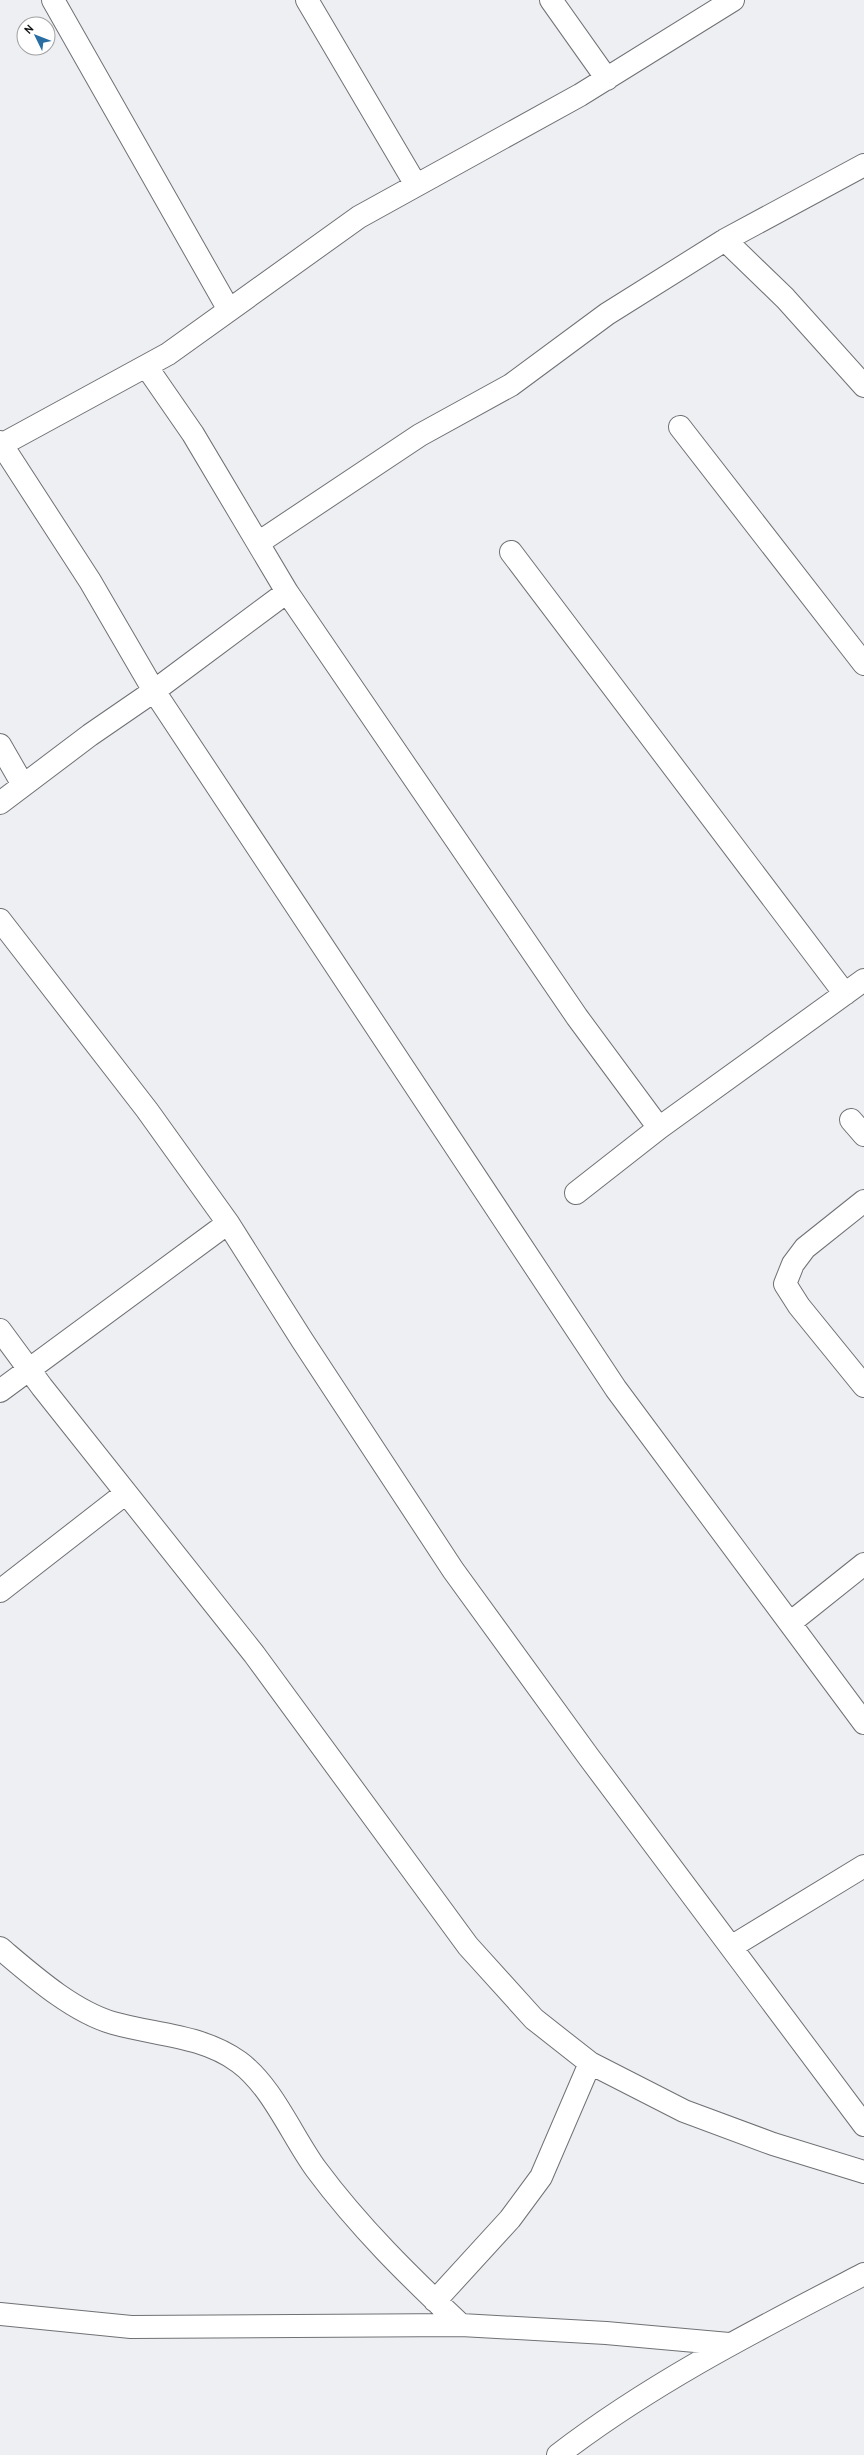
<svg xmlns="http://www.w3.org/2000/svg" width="864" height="2455" font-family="Overpass,sans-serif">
  <rect width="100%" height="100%" fill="#edeff2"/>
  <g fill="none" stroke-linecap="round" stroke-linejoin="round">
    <defs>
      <path id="minor" d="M53,0l176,310
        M307,0l109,185
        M551,0l56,79
        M725,240l60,58 79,88
        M146,366l47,68 94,158 -133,99 462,698 248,334
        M680,427l184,237
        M0,442l90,139 64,110 -64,44 -90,68
        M1,445l167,-91 191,-137 221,-122 153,-95
        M258,543l162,-108 91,-50 96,-71 118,-74 139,-75
        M511,552l334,442
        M287,592l290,425 82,111
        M0,745l23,40
        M0,920l147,190 81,113 74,117 151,230 135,186 276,369
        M851,1120l13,15
        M576,1193l83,-65 205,-148
        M864,1201l-59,47 -12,16 -8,20 14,22 65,80
        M0,1330l42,57 212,267 214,292 66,73 56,44 94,48 89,33 91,28
        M0,1391l228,-168
        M0,1591l126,-98
        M790,1623l74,-59
        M731,1947l133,-81
        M0,1948c32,27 72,63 113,75 42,12 89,12 126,39 33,24 53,74 77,107 43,58 93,107 145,156
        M435,2301l75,-82 31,-42 49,-114
        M0,2314l131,13 330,-2 145,8 123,11
        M558,2455c95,-73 200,-126 306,-181"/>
    </defs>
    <use href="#minor" stroke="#6f7174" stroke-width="24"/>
    <use href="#minor" stroke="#fff" stroke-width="22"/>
  </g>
  <g transform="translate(36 36) rotate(313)"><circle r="19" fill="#ffffff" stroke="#a0a0a1"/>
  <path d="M0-3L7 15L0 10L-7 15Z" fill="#286ea3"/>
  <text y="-6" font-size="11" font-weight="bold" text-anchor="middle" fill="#111213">N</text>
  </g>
</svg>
